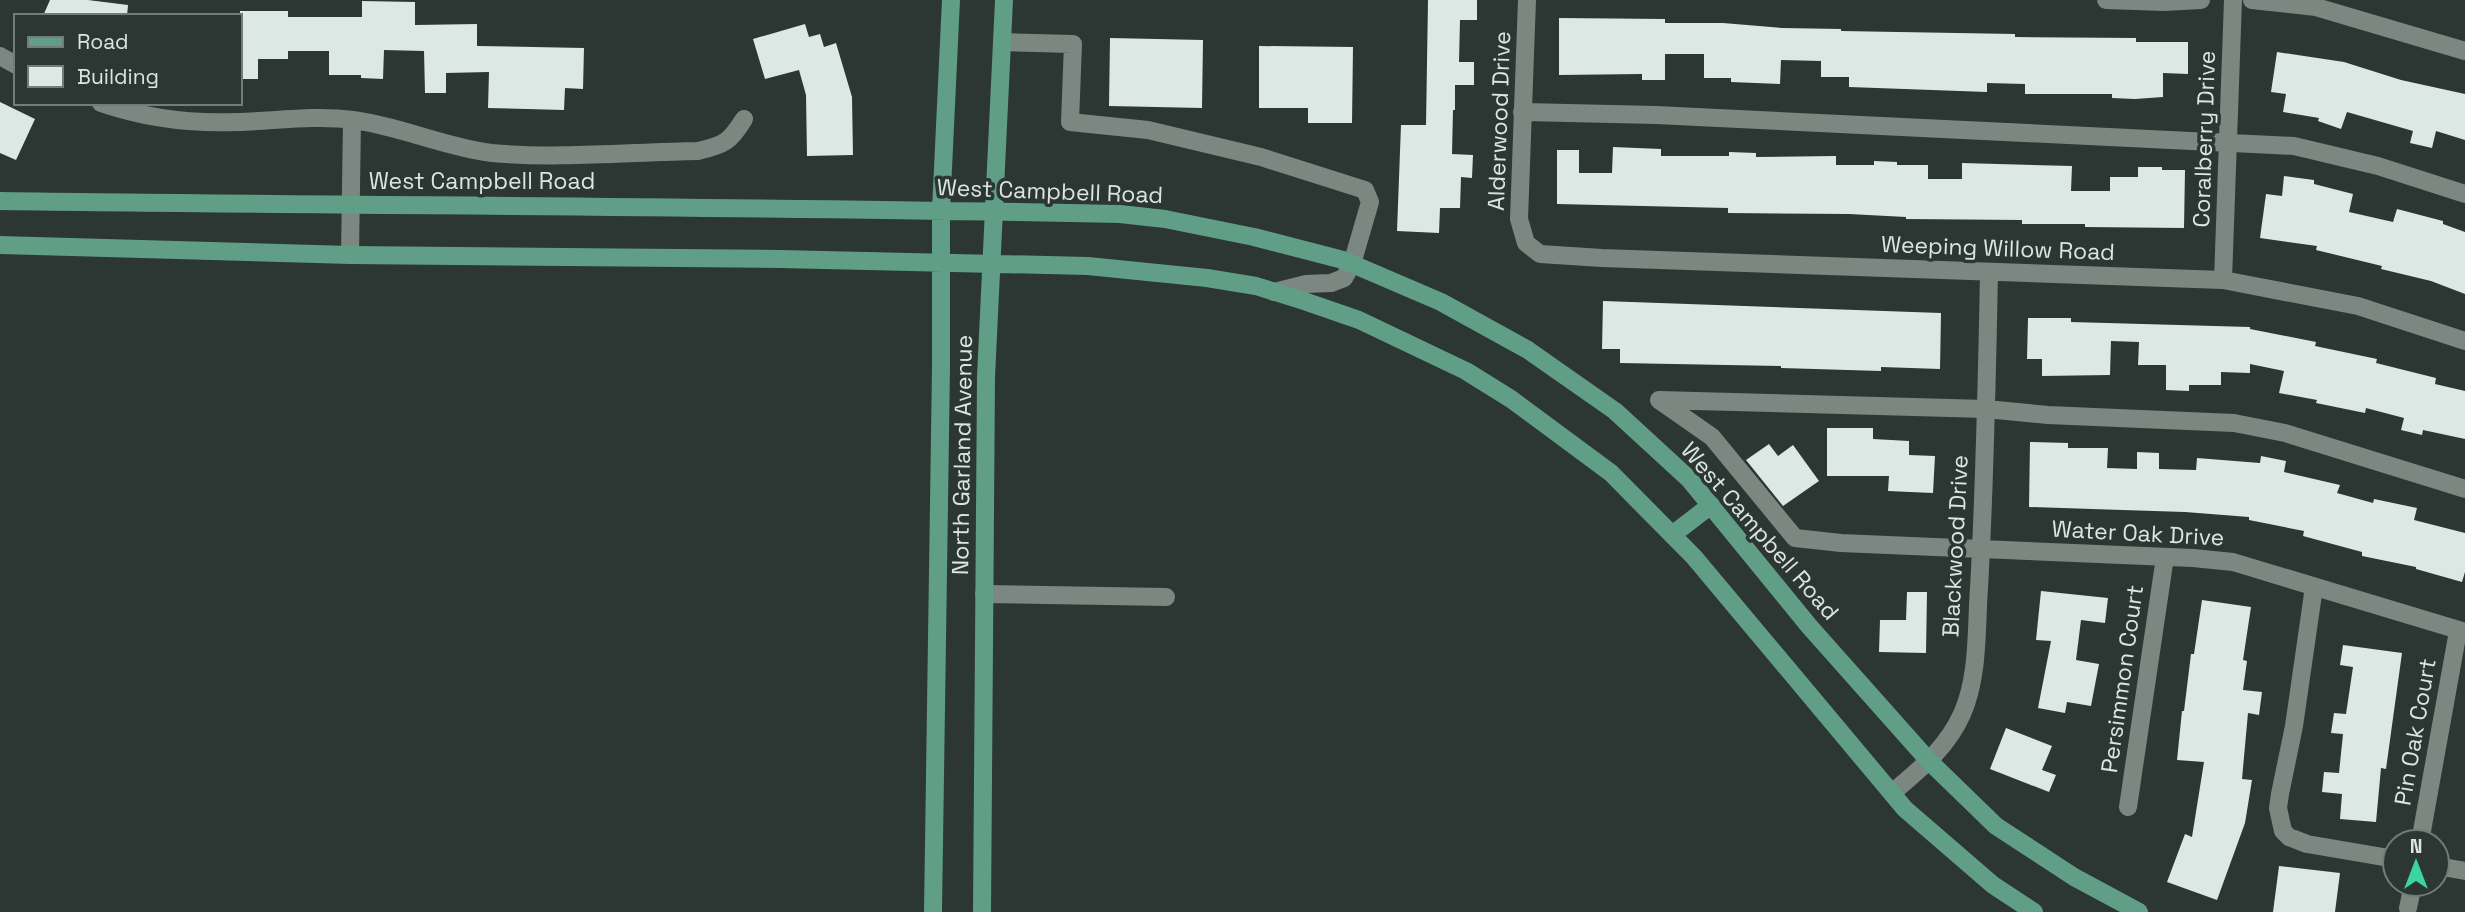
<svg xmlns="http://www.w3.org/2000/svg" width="2465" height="912" font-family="'Space Grotesk',sans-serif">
  <rect width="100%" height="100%" fill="#2c3632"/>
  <path fill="#dce8e3" d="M50,0h38l40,5 -1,11h-84z
    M1428,0h49v20h-17l-1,42h15v23h-19v25h-2l-1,44 21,1 -1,23 -11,-1 -1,31h-20l-1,25 -42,-2 4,-106h25z
    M362,1l53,1v23l62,-1v22l107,2 -1,41 -18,-1 -1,22 -76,-2 1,-36 -43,1v20h-21l-1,-42 -40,-1 -1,29 -22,-1v-3h-32v-24h-41v8h-30v20h-18v-68h48v6h74z
    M1559,18l106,1v4h58l59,5 59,1v2l174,3v3l121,1v4h52v32l-25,-1v24l-28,2 -23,-1v-4h-87v-10l-38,-1v9l-138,-5v-10h-28v-16l-40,-1 -1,24 -49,-2v-4h-27v-24h-39v26h-23v-6l-83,1z
    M805,24l4,13 11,-3 4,13 12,-4 16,54 1,58 -46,1 -1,-61 -7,-25 -34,9 -12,-40z
    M1110,38l93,2 -1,68 -93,-2z
    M1259,46l94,1 -1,76h-44v-15h-49z
    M2277,52l67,10 57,18 64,14v46l-29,-9 -4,17 -22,-5 3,-12 -66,-19 -6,17 -23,-8 1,-3 -36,-6 3,-18 -15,-2z
    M0,102l35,17 -19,41 -16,-7z
    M1613,147l48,2v7h68v-4l27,1v4l80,-1v9h38v-4l23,1v3h31v14h34v-16l110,3 -1,25h39v-14h28v-10h24v3h23l-1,58 -99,-1v-3h-63v-4l-116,-1v-2l-57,-3 -121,-1v-5l-171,-4v-54h22v23h33z
    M2284,176l30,4v4l39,10 -4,18 44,10 4,-13 46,12v3l22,8v62l-34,-13 -50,-12 1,-3 -66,-16 1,-4 -57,-8 6,-44 16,2z
    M1603,301l338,12 -1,56 -59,-2v4l-100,-3v-2l-161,-3v-14h-18z
    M2028,318h43v4l179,5v2l66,13 -1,4 62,13 -1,4 60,15 -1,6 30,7v48l-42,-9 -1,5 -21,-5 3,-12 -38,-10 -1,5 -49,-10 1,-3 -38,-7 5,-22 -34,-7v9l-29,-1v13h-32v6l-23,-1v-25h-28l1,-23 -28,-1 -1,34 -68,1v-17h-15z
    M1827,428h46v11l36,2v14l26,1 -2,37 -45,-2 1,-15h-62z
    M2030,442l38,1v5h40l-1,20 30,1v-17l22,1v16l37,1 1,-12 63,5 1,-7 25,5 -2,11 56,13 -3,8 36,10 1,-4 43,9 -3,12 51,13v39l-3,10 -46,-13v-2l-54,-11v-4l-59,-16 1,-5 -55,-11v-3l-64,-5 -156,-5z
    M1769,444l9,12 15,-11 26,36 -36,25 -37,-46z
    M2041,591l67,7 -3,25 -24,-3 -5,40 23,4 -8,42 -24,-4 -2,11 -27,-5 13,-67 -15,-1z
    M1907,592h20l-1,61 -47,-1 1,-32h26z
    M2202,600l49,7 -8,53 4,1 -4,29 19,2 -3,23 -11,-2 -6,66 10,1 -7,43 -28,77 -50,-18 18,-48 7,3 12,-75 -27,-2 5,-49h2l7,-57h3z
    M2343,645l59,8 -16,116 -5,-1 -5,54 -36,-3 2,-25 -20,-2 2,-20 15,1 4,-39 -12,-1 3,-20 12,1 7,-47 -13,-2z
    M2006,728l46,18 -10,24 14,5 -7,17 -59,-23z
    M2279,866l61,7 -5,39h-62z"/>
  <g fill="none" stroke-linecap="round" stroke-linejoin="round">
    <path stroke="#7c8782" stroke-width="18" d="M1527,0l-8,219 7,24 14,11 62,4 621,22 135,26 107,35
      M2106,0l58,2 37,-2
      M2252,0l64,7 149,44
      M1002,42l71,2 -3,78 78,8 113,27 104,33 5,12 -18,62 -8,14 -13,5 -25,1 -32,8
      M0,56l16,9
      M101,103c44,15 89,21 136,19 38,-1 78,-7 116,-2 47,6 91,27 139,33 66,6 140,-1 206,-2 26,-6 32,-9 46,-32
      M1522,112l134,3 638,31 84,20 87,28
      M350,255l2,-135
      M2223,280l10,-280
      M1659,400l53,37 83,101 46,5 352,15 40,4 232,70
      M1659,400l327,9 62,6 186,8 51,10 180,56
      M2314,587l-20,139 -14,68 -2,14 5,23 6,6 18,7 88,15
      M984,594l182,3
      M1892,793c28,-24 55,-45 70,-79 17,-38 14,-86 17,-126 6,-105 8,-210 10,-315
      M2128,807l37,-250
      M2420,842l38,-211
      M2437,866l28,5
      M2408,908l5,-24"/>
    <path stroke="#609e87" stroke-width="18" d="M0,201c373,5 747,5 1120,13l45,5 89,18 89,23 98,42 87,48 87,61 74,68 120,147 120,135 67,65 78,51 65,35
      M0,245l350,10 430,4 308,7 119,12 49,8 48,15 55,19 107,51 45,28 100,74 83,84 211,252 88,76 41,27
      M1672,535l39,-30
      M933,912l8,-545v-157l10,-210
      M982,912l4,-535 18,-377"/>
  </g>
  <g text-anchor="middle" stroke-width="7" stroke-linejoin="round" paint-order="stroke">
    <g font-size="23" fill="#dde4e1" stroke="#2c3632">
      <text transform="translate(1499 121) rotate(-88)" y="8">Alderwood Drive</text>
      <text transform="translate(2204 139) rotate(-88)" y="8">Coralberry Drive</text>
      <text x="482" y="189">West Campbell Road</text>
      <text transform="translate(1050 191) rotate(2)" y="8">West Campbell Road</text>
      <text transform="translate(1998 248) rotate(2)" y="8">Weeping Willow Road</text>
      <text transform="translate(962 455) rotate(-89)" y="8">North Garland Avenue</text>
      <text transform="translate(1760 531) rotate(49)" y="8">West Campbell Road</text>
      <text transform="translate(2138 533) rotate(3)" y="8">Water Oak Drive</text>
      <text transform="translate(1955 546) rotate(-87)" y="8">Blackwood Drive</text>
      <text transform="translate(2122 679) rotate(-82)" y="8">Persimmon Court</text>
      <text transform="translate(2415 732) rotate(-80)" y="8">Pin Oak Court</text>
    </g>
  </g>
  <rect x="14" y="14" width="228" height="91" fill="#2c3632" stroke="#737c78" stroke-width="2"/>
  <rect x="28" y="37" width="35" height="10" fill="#609e87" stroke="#737c78" stroke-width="2"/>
  <text x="77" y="49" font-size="21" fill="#dde4e1">Road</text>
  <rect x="28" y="66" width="35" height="21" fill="#dce8e3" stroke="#737c78" stroke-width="2"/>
  <text x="77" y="84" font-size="21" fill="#dde4e1">Building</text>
  <g transform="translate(2416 863)"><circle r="33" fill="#2c3632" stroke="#737c78" stroke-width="2"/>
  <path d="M0-5L12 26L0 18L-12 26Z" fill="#3cd4a4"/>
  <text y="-10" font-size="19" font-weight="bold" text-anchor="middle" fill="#dde4e1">N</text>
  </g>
</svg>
